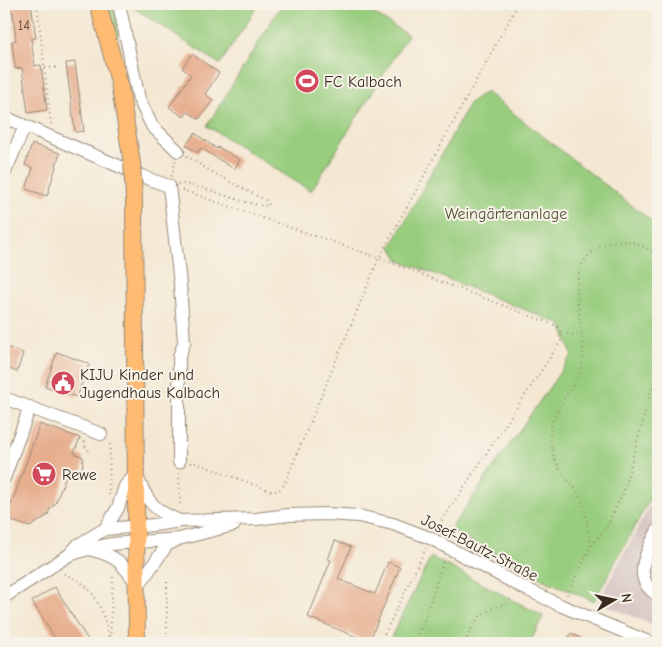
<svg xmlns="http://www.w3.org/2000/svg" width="662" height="647" font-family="'Comic Neue',sans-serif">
  <rect width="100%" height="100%" fill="#f7f3e8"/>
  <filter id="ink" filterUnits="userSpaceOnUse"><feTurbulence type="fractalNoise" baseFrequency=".02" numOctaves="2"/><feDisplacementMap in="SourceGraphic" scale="10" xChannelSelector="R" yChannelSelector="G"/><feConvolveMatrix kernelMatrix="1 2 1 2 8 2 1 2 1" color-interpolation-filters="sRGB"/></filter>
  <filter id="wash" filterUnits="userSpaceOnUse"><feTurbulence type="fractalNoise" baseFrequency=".0096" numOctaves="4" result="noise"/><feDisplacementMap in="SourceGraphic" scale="20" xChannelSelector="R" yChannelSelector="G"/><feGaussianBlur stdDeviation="1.12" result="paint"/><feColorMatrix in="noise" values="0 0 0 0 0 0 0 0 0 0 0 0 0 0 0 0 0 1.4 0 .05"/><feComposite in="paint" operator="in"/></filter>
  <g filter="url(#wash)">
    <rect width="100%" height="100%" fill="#f4e8d3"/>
    <path fill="#d1bfbf" d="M658,490v137l-60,-25z"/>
    <path fill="#98cd7e" stroke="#6a7c4e" d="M106,4h8l5,30 -3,3z
      M134,4h125l-39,60 -88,-57z
      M282,4h76l50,31 -97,156 -104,-65z
      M486,92l172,134v258l-64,117 -50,-21 -94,-50 122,-175 -11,-31 -162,-64 -8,-13 79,-145z
      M431,557l112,59 -13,27h-142z"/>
    <g id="blocks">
      <path fill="#e7ae8e" d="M4,4h27l5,34 -5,1 4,27 6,-1 6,45 -19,3 -6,-45 -7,1 -3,-28 4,-1 -3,-28 -9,-4z
        M192,54l27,19 -14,21 8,6 -14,19 -11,-7 -4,5 -15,-10 22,-32 -9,-7z
        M75,62l9,69 -9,1 -9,-69z
        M195,133l22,16 1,-2 22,13 -6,9 -33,-21 -3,5 -12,-8z
        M32,144l28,9 -13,43 -21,-7 7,-21 -8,-3z
        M4,346l19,7 -6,19 -13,-5z
        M57,352l32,12 -12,33 -32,-11z
        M40,424l40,14 -6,15 9,4 -1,19 -14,-5 -13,33 -5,4 -2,7 -18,12 -24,-8z
        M335,541l16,6 -13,32 37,15 13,-32 12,5 -31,75 -61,-25 23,-57 -3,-1z
        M55,587l21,34 14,22h-32l-26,-42z
        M571,633l19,10h-25z"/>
    </g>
  </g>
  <g filter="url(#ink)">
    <use href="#blocks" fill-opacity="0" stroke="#988978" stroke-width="1"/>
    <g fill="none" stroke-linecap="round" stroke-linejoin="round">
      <defs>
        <path id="minor" d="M119,4l20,95 13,27 26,25
          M4,117l145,62 20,7 11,98 4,59 -5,14v105
          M4,174l21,-48
          M4,398l97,36
          M4,478l26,-71
          M105,529l13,-21 7,-22 11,-12c11,27 16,36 44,47
          M658,530c-11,21 -28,49 0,65
          M92,550c26,6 31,14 46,36l29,-41 10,-5
          M69,555l9,-10 27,-16 49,-4 27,-4 75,-2 32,-4 39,-1 31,2 35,8 37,14 92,49 40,19 89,37
          M4,597l65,-42 19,-6 23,-5 68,-5 55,-14"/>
        <path id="major" d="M98,4l21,78 13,81
          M134,198l3,445"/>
      </defs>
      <use href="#minor" stroke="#988978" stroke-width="14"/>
      <use href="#major" stroke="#988978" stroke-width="18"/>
      <path stroke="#988978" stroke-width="2" stroke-dasharray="1 4" stroke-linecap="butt" d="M37,4l14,120
        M45,68l15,-1
        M178,151l36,22 53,28 2,4c-13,5 -67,-21 -88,-21 -4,0 -8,1 -12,2z
        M182,190l197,68 178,68 5,8 -1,7 -125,188
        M562,334l20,1
        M85,441v5l5,6
        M190,463h6l75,28h7l6,-6 95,-227 139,-254
        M179,473l1,34
        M109,495l1,-53
        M591,546c-3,-18 -5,-40 -14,-55 -4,-6 -9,-10 -13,-15 -5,-7 -11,-19 -12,-27 -1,-7 -3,-16 -1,-23 6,-24 30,-43 32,-68 3,-40 -27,-97 26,-115 18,-6 35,2 49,13
        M64,574c33,11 38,36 46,66
        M567,595l24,-49 15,-18 17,-35 28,-102 7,-16
        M4,612l4,-3
        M110,643l3,-69
        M167,643v-65
        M380,643l46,-95
        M414,643l13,-30 17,-54
        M465,643c5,-12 10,-26 24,-33 9,-4 17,-6 25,-13"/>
      <use href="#minor" stroke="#fff" stroke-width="12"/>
      <use href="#major" stroke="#ffbb71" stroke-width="16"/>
      <defs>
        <path id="major-bridge" d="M132,163l2,35"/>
      </defs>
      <use href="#major-bridge" stroke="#988978" stroke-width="18" stroke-linecap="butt"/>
      <use href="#major-bridge" stroke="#ffbb71" stroke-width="16"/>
    </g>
  </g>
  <defs>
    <symbol id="stadium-disc" viewBox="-11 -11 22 22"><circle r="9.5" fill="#d1495b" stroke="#f7f3e8"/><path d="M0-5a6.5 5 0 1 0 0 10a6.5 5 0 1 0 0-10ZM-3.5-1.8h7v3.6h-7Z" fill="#fff"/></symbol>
    <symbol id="civic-disc" viewBox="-11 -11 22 22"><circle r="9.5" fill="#d1495b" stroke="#f7f3e8"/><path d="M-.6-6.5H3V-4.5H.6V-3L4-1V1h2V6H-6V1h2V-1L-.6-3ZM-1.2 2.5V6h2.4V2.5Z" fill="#fff"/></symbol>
    <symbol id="supermarket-disc" viewBox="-11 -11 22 22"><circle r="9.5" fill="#d1495b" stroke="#f7f3e8"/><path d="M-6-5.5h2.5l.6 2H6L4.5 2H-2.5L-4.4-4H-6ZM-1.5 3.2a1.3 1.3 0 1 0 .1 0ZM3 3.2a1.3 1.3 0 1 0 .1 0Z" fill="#fff"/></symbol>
  </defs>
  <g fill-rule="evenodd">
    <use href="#stadium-disc" x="293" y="67" width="28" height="28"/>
    <use href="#civic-disc" x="49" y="369" width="28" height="28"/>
    <use href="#supermarket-disc" x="30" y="460" width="28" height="28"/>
  </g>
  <g text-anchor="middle" stroke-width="4" stroke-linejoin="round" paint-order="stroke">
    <g font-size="14" fill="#664b3a">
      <text x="24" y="30">14</text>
    </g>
    <g font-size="16" fill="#3b2a1e" stroke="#f7f3e8" text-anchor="start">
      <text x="324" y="87">FC Kalbach</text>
      <text x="80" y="380">KIJU Kinder und<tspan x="80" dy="18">Jugendhaus Kalbach</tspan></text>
      <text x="62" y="480">Rewe</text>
    </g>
    <g font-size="16" fill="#525336" stroke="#f7f3e8">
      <text x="506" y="219">Weingärtenanlage</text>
    </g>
    <g font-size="16" fill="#3b2a1e" stroke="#f7f3e8">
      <text transform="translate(480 547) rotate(27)" y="6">Josef-Bautz-Straße</text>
    </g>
  </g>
  <rect width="662" height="647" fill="none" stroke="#f7f3e8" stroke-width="20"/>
  <g transform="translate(614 600) rotate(81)" stroke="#f7f3e8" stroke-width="4" paint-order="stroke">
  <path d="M0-4L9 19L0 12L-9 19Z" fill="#3b2a1e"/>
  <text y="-8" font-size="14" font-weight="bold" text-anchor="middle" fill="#3b2a1e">N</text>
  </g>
</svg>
